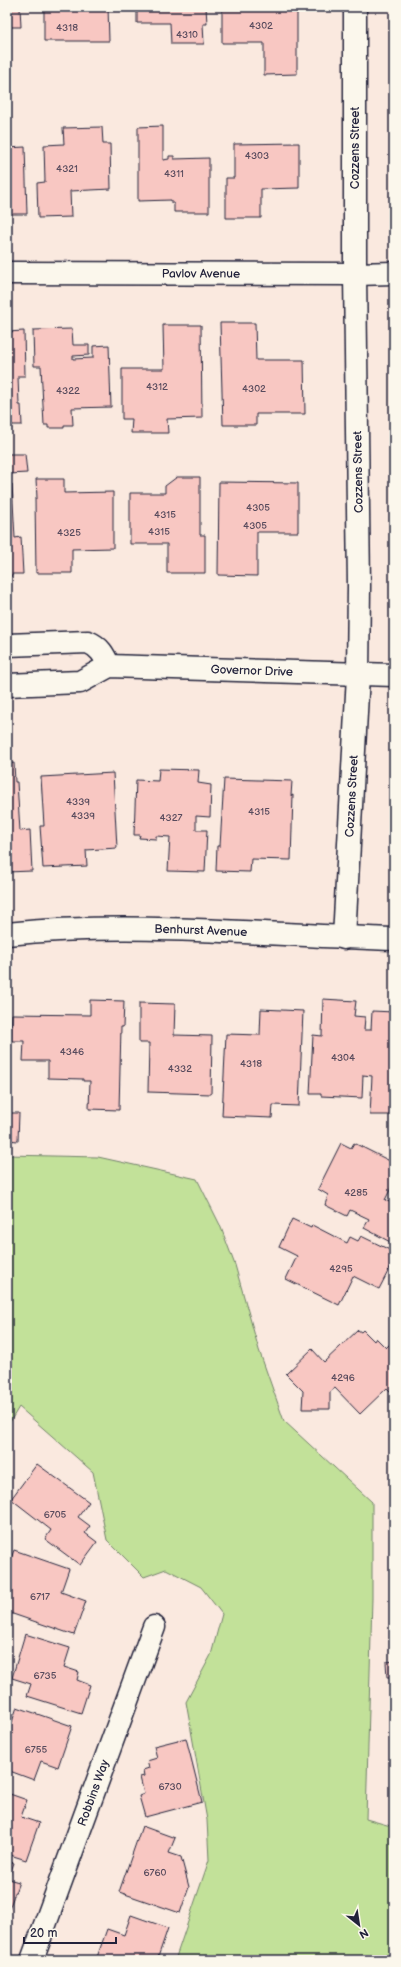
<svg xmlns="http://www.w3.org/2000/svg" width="401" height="1967" font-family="'Balsamiq Sans',sans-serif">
  <rect width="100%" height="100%" fill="#fae9df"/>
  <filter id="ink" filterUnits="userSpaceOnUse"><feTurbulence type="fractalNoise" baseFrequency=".025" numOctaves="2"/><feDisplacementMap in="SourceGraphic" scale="8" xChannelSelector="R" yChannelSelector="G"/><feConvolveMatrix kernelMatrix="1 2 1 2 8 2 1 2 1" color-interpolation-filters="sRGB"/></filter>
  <g filter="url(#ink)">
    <path fill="#c2e199" stroke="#72826a" d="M7,1155l91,2 99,22 23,46 15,40 24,85 25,71 88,81v96l-6,221 28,8v133h-219l34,-100 -2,-40 -21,-118 25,-47 11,-41 -21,-27 -35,-18 -22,8 -37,-37 -14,-68 -74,-65 -12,20z"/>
    <path fill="#f8c7c2" stroke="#22223b" d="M7,7h13l1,20h-14z
      M44,7h73h-9l1,34h-65z
      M137,7h69l1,17h-4l1,20h-33l-1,-21h-33z
      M222,7h75v67l-33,1v-32h-42z
      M163,126v34l6,-1v-3h5v3l35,-1v54h-35v-9h-3v-3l-33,1v-74z
      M102,127l1,17h7l1,45 -41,2 1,26 -33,1 -1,-35 8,-1 -1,-37 20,-1 -1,-16z
      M299,143v45l-38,1v29h-35v-40h8v-34z
      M25,147l2,67h-20v-66z
      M220,323h35l1,37h48l1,54h-49v11h-33z
      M163,325h38l1,93 -35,1 1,14h-37l1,-14h-10v-50h42z
      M72,329l1,16h16v10l-16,1v3l20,-1v-12l16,-1 2,62 -39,1 1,17h-9v3h-16v-3h-4l-3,-59h-7l-1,-36z
      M24,331l1,45h-7l1,29h2l1,20h-15v-93z
      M8,454h17l2,19 -18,1z
      M177,477h23v58h5v38h-38v-29h-37v-51h35v-7z
      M36,479h28v14l49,-1v56l-41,1v24h-36l-1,-75h2z
      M219,482l79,1v49h-41v44l-39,-1z
      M12,484l3,54 6,-1 2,37h-11v2l-5,1v-92z
      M14,763l1,19h2l3,49 10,-1 2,41 -25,1v-108z
      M159,769l40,1 -1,13 13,2 -1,32 -14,-1v14h11l-2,42 -37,-1 2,-34 -14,-1v3l-17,-1 1,-3h-6l2,-55 22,1z
      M113,773l4,75 -31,2 1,16 -44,2 -3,-42h4l-3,-49z
      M224,779l68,2 -1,15 2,-1 -2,65 -40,-1 -1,13 -34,-1 1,-25h3z
      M323,999l33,2 -2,15 11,1 -1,13h7l1,-19 22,1 -3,103h-21l2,-39 -9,-1 -1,23 -41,-2v-2h-11l3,-59 9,1z
      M90,1000l34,1 -1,26h-2l-2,83 -30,-1 1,-28h-7v-2l-35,-1v-17h-25l1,-20h-13l1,-27 78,1z
      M139,1003l36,1 -1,31 38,1 -1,58 -63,-2 1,-49h-10z
      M261,1009l42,2 -4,95 -26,-1 -1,13 -50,-2 4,-82 34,1z
      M7,1113h12l-1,28 -11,-1z
      M341,1143l10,5 3,-5 40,20v19l-9,18 9,4v40l-30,-16 5,-9 -19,-9 -3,6 -22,-11 3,-10 -10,-6z
      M292,1219l19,9 1,-3 35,18 3,-6 8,4 3,-5 33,16v8l-15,29 -26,-13 -14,29 -53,-26 11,-23 -18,-9z
      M358,1330l3,2 2,-2 11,11 2,-3 10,10 8,-8v55l-7,-7 -27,26 -25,-26 -5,4v17h-28l1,-18 -17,-17 26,-25 12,13z
      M37,1464l52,38 -11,15 12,9 -5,7 12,9 -17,23 -35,-26 6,-9 -40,-31z
      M14,1550l55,19 -8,23 25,9 -12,34 -67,-23v-42z
      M25,1634l45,14 -6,19 15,5 -2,8 13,5 -9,28 -54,-17 4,-12 -19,-6z
      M394,1661v16h-7l-1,-15z
      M17,1707l55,19 -14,41 -17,-6 -7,19 -27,-10v-33z
      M186,1738l16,64 -57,15 -6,-21 5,-2 -4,-17 4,-1 -1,-6 6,-2 -2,-7 10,-3 -3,-12z
      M7,1793l20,7 -6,17 18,6 -13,37 -19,-6z
      M142,1826l33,12 -6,15 12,4 8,30 -9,26 -61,-21z
      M7,1861l7,2 -6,16 11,3 -10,27h-2z
      M131,1915l37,13 -11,32h-61l11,-31 17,6z"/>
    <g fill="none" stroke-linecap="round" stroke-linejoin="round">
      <defs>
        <g id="street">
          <path id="s1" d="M7,273l348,1 39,-1"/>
          <path id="s2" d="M7,934c128,-13 258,1 387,5"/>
          <path id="s3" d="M344,938l14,-263 1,-89 -4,-312v-267"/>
          <path id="s4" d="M32,1960l122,-333"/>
        </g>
        <g id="secondary">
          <path d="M7,645l81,-3c12,5 16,13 21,24"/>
          <path id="s5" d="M7,685l73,-3 29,-16 285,9"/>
        </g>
      </defs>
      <use href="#street" stroke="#22223b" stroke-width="25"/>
      <use href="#secondary" stroke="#22223b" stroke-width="25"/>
      <use href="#street" stroke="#fbf7ec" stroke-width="22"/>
      <use href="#secondary" stroke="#fbf7ec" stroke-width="22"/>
    </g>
  </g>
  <g text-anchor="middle" stroke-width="3" stroke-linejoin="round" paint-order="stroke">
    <g font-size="10" fill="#584b5d">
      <text x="261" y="29">4302</text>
      <text x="67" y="31">4318</text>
      <text x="187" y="38">4310</text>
      <text x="257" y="159">4303</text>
      <text x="67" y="172">4321</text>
      <text x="174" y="177">4311</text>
      <text x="157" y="390">4312</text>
      <text x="254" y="392">4302</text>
      <text x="68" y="394">4322</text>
      <text x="258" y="511">4305</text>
      <text x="165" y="518">4315</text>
      <text x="255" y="529">4305</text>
      <text x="159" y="535">4315</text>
      <text x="69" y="536">4325</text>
      <text x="78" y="805">4339</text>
      <text x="259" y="815">4315</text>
      <text x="83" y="819">4339</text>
      <text x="171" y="821">4327</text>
      <text x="72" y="1055">4346</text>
      <text x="343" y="1061">4304</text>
      <text x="251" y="1067">4318</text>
      <text x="180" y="1072">4332</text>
      <text x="356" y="1196">4285</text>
      <text x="341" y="1272">4295</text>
      <text x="343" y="1381">4296</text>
      <text x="55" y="1518">6705</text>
      <text x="40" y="1600">6717</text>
      <text x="45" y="1679">6735</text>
      <text x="36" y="1753">6755</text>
      <text x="170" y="1790">6730</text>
      <text x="155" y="1876">6760</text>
    </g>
    <g font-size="12" fill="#22223b" stroke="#fbf7ec">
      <text transform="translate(355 148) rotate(-90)" y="4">Cozzens Street</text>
      <text dy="4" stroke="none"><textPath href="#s1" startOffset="194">Pavlov Avenue</textPath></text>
      <text transform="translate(358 472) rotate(-91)" y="4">Cozzens Street</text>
      <text dy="4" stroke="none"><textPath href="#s5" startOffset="249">Governor Drive</textPath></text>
      <text dy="4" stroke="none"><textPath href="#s3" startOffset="142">Cozzens Street</textPath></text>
      <text dy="4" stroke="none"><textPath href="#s2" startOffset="194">Benhurst Avenue</textPath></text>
      <text dy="4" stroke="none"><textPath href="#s4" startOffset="178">Robbins Way</textPath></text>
    </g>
  </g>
  <rect width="401" height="1967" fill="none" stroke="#fbf7ec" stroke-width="24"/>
  <rect x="12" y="12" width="377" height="1943" fill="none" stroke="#22223b" stroke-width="1.5" filter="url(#ink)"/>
  <g transform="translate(359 1925) rotate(150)" stroke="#fbf7ec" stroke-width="3" paint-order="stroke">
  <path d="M0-3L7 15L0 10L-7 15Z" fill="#22223b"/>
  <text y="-6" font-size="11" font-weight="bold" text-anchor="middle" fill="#22223b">N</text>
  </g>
  <path d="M24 1937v6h92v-6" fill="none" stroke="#22223b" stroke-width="2"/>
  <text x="30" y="1937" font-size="12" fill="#22223b" stroke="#fbf7ec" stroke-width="3" paint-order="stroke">20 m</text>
</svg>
